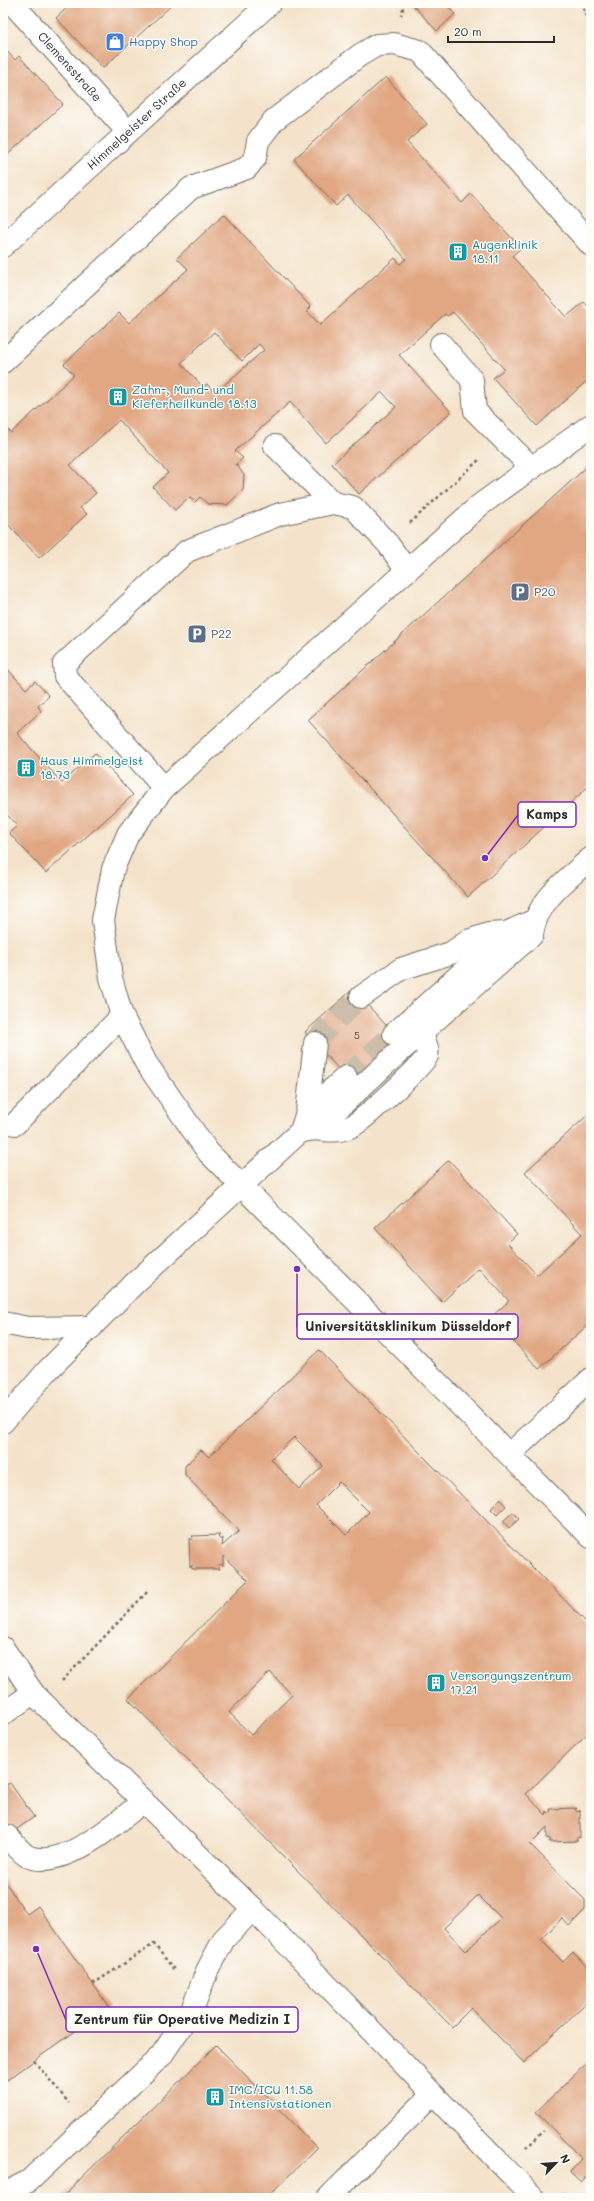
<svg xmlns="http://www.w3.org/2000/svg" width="594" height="2201" font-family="Mali,sans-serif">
  <rect width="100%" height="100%" fill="#fdfcf7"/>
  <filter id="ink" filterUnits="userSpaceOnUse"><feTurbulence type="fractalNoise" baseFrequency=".025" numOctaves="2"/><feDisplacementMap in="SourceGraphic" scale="8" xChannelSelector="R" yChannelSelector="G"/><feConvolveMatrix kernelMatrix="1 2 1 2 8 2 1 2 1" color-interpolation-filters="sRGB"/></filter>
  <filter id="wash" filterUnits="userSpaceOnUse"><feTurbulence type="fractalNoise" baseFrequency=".012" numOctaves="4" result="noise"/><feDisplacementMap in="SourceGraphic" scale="16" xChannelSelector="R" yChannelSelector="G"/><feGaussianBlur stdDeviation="0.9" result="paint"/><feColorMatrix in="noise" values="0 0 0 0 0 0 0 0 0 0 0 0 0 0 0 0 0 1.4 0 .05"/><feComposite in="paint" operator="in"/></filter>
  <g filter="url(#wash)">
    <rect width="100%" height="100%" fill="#f4e3ca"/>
    <g id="blocks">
      <path fill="#e1a783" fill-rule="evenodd" d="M72,3h102l-71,65 -47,-50z
        M411,3h34l10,11 -18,17z
        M3,47l12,13 4,-4 44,48 -60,55z
        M386,77l41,47 -20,18 55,61 9,-9 50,54 -9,8 54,61 18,-15 7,7v68l-54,49 -44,-48 11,-9 -51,-57 -6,4 -2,-2 -46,41 52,57 -92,82 -27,-30 64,-57 -14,-15 -56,51 -36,-41 -55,49 8,7 -7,6 8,11 -1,15 -16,15 -19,-1 -8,-7 -5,5 -6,-5 -14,13 -22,-23 15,-14 -49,-53 -49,45 26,28 -16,15 7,6 -48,44 -36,-39v-95l8,9 63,-58 -10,-11 55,-51 10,10 59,-54 -11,-11 47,-44 87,93 -4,4 13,14 75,-67 5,6 6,-5 -58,-64 -12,11 -42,-47zM214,332l28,29 17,-17 5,6 -49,43 -8,-9 -4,3 -22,-24z
        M591,463v321l-123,113 -160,-177z
        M3,664l23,25 9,-8 14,15 -11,10 3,5 -24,22 45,50 33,-30 38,42 -87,78 -37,-40 8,-7 -14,-16z
        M353,989l52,57 -42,50 -58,-64z
        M591,1112v210l-52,47 -48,-52 18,-16 -30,-33 -37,34 -67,-74 74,-68 68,74 -10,9 30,32 45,-41 -57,-62z
        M319,1350l272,277v103l-65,64 20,21 1,-4 1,2 3,-2 -1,-2 27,-1 -2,2 3,2 2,-2v28l-2,-1 -2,3 2,1 -29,1 2,-2 -3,-2 -1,1v-12l-17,17 55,56v10l-16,16 -7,-8 -21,22 22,22 10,-10 18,19v27l-67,65 -53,-55 -19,19 -324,-328 120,-119 -25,-24v10l-2,-2 -3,2 2,3h-28v-4l-2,2 -1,-29 2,2 2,-2 -1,-2 28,-1 -2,2 3,3 2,-2 -1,8 17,-15 -54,-56v-9l16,-16 8,7zM294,1437l29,29 -24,23 -28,-30zM339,1482l30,30 -23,23 -30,-30zM270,1672l22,23 -41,40 -22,-23zM478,1895l23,23 -35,33 -22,-23z
        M500,1499l6,7 -9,9 -6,-6z
        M513,1512l6,7 -10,9 -6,-7z
        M10,1783l24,34 -31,22v-52z
        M3,1879l24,35 11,-8 71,101 -106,76z
        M216,2045l101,103 -51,50h-205z
        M591,2059v113l-10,10 -11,-10 12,-13 -46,-47z"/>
    </g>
  </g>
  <g filter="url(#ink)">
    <use href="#blocks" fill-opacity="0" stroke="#716b63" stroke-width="1"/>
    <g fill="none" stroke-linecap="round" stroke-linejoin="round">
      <path stroke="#ccbeaa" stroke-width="22" stroke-dasharray="22 11" stroke-linecap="butt" d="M315,1043l10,-13 36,-33
        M346,1077l48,-43"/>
      <defs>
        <g id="minor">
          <path id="s1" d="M12,3l116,129"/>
          <path id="s2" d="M3,246l267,-243"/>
          <path d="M441,344l31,36 3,31 57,57"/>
          <path d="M3,362l188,-174 56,-20 8,-10 3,-17 16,-21 86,-65 17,-10 17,-1 26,7 171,194"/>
          <path d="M591,425l-111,80 -316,283 -36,46 -15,35 -10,51 8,58 11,38 24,47 62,89 383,385"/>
          <path d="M275,446l58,57 20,4 35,37 19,27"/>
          <path d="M164,788l-99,-112 -1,-12 123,-113 93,-37 53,-11"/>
          <path d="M361,997l40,-28 50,-16 17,-12 21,-7 16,-1"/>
          <path d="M394,1034l112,-101 27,-12"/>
          <path d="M307,1112l8,-69"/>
          <path d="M15,1124l107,-108"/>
          <path d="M316,1129c14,2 26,3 38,-4 11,-7 70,-60 73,-69 2,-7 -3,-17 -6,-24"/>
          <path d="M301,1131l15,-2 73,-68 143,-126c3,-33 36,-56 59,-77"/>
          <path d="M3,1323l25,5 64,-1"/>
          <path d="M3,1422l45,-52 88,-88 165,-151 6,-19 39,-35"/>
          <path d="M510,1454l81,-75"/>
          <path d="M3,1648l30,45 220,216 281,289"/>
          <path d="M3,1714l30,-21"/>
          <path d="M7,1836c6,6 13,16 20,20 34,16 92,-34 116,-55"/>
          <path d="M3,2194l26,-13 132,-125 31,-46 15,-39 17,-32 29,-30"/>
          <path d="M328,2198l104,-103"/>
        </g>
      </defs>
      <use href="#minor" stroke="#716b63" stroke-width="24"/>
      <path stroke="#716b63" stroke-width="2.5" stroke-dasharray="3 3" stroke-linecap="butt" d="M399,3l4,6 -2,6
        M581,3l10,25
        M410,523l70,-64
        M62,1681l87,-91
        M93,1984l61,-40 21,27
        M34,2061l35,42
        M526,2148l18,-17
        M563,2193l6,5"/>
      <use href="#minor" stroke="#fff" stroke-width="22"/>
    </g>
  </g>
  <defs>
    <symbol id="shop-square" viewBox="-11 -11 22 22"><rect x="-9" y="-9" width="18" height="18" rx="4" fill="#3f7fe0" stroke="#fdfcf7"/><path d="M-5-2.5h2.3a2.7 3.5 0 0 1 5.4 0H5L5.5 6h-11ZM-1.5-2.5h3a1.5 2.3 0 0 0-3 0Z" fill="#fff"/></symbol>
    <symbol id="building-square" viewBox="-11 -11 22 22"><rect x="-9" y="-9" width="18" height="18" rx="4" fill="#0f9aa8" stroke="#fdfcf7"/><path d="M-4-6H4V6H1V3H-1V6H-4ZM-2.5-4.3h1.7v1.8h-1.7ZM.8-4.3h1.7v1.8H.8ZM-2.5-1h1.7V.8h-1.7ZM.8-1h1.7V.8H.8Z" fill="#fff"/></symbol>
    <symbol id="parking-square" viewBox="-11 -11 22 22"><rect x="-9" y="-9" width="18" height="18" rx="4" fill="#5c6f8a" stroke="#fdfcf7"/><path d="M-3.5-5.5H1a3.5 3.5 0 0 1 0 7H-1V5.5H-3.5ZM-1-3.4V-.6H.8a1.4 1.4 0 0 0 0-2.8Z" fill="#fff"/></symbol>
  </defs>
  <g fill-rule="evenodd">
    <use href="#shop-square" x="104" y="31" width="22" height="22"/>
    <use href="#building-square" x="447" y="241" width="22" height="22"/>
    <use href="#building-square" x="107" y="386" width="22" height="22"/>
    <use href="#parking-square" x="509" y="581" width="22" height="22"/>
    <use href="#parking-square" x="186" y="623" width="22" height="22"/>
    <use href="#building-square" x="15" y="757" width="22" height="22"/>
    <use href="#building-square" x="425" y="1672" width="22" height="22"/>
    <use href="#building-square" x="204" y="2086" width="22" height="22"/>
  </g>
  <g text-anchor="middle" stroke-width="3" stroke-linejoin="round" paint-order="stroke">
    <g font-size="10" fill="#584a41">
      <text x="357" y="1039">5</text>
    </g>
    <g font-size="12" fill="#366cbe" stroke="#fdfcf7" text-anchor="start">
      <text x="129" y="46">Happy Shop</text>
    </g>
    <g font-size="12" fill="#2b2b2b" stroke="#fdfcf7">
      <text dy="4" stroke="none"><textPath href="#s1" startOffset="86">Clemensstraße</textPath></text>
      <text dy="4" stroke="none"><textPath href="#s2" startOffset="181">Himmelgeister Straße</textPath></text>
    </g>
    <g font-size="12" fill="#0d838f" stroke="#fdfcf7" text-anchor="start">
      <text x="472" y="249">Augenklinik<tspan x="472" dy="14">18.11</tspan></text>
      <text x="132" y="394">Zahn-, Mund- und<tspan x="132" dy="14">Kieferheilkunde 18.13</tspan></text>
      <text x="40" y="765">Haus Himmelgeist<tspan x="40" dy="14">18.73</tspan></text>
      <text x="450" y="1680">Versorgungszentrum<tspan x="450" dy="14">17.21</tspan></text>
      <text x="229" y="2094">IMC/ICU 11.58<tspan x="229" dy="14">Intensivstationen</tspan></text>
    </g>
    <g font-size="12" fill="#4e5e75" stroke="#fdfcf7" text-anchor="start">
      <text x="534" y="596">P20</text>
      <text x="211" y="638">P22</text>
    </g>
  </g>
  <path fill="none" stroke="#7b2cbf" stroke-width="1.5" d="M485 858L518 815M297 1269L297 1327M36 1949L66 2020"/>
  <g fill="#7b2cbf" stroke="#fdfcf7" stroke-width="1.5">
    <circle cx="485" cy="858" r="4"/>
    <circle cx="297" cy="1269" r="4"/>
    <circle cx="36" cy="1949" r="4"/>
  </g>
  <g fill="#fdfcf7" stroke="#7b2cbf" stroke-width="1.5">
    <rect x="518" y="802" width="58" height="25" rx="4"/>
    <rect x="297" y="1314" width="221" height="25" rx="4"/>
    <rect x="66" y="2007" width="232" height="25" rx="4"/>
  </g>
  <g font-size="13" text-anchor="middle" font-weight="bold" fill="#2b2b2b">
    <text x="547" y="819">Kamps</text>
    <text x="408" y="1331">Universitätsklinikum Düsseldorf</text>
    <text x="182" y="2024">Zentrum für Operative Medizin I</text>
  </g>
  <rect width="594" height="2201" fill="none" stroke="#fdfcf7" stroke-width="16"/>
  <g transform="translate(556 2163) rotate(65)" stroke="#fdfcf7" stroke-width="3" paint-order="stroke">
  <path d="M0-3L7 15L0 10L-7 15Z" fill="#2b2b2b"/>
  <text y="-6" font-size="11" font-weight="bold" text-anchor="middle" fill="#2b2b2b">N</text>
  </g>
  <path d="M448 36v6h106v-6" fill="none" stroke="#2b2b2b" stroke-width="2"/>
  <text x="454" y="36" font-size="12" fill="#2b2b2b" stroke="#fdfcf7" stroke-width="3" paint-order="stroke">20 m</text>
</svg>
